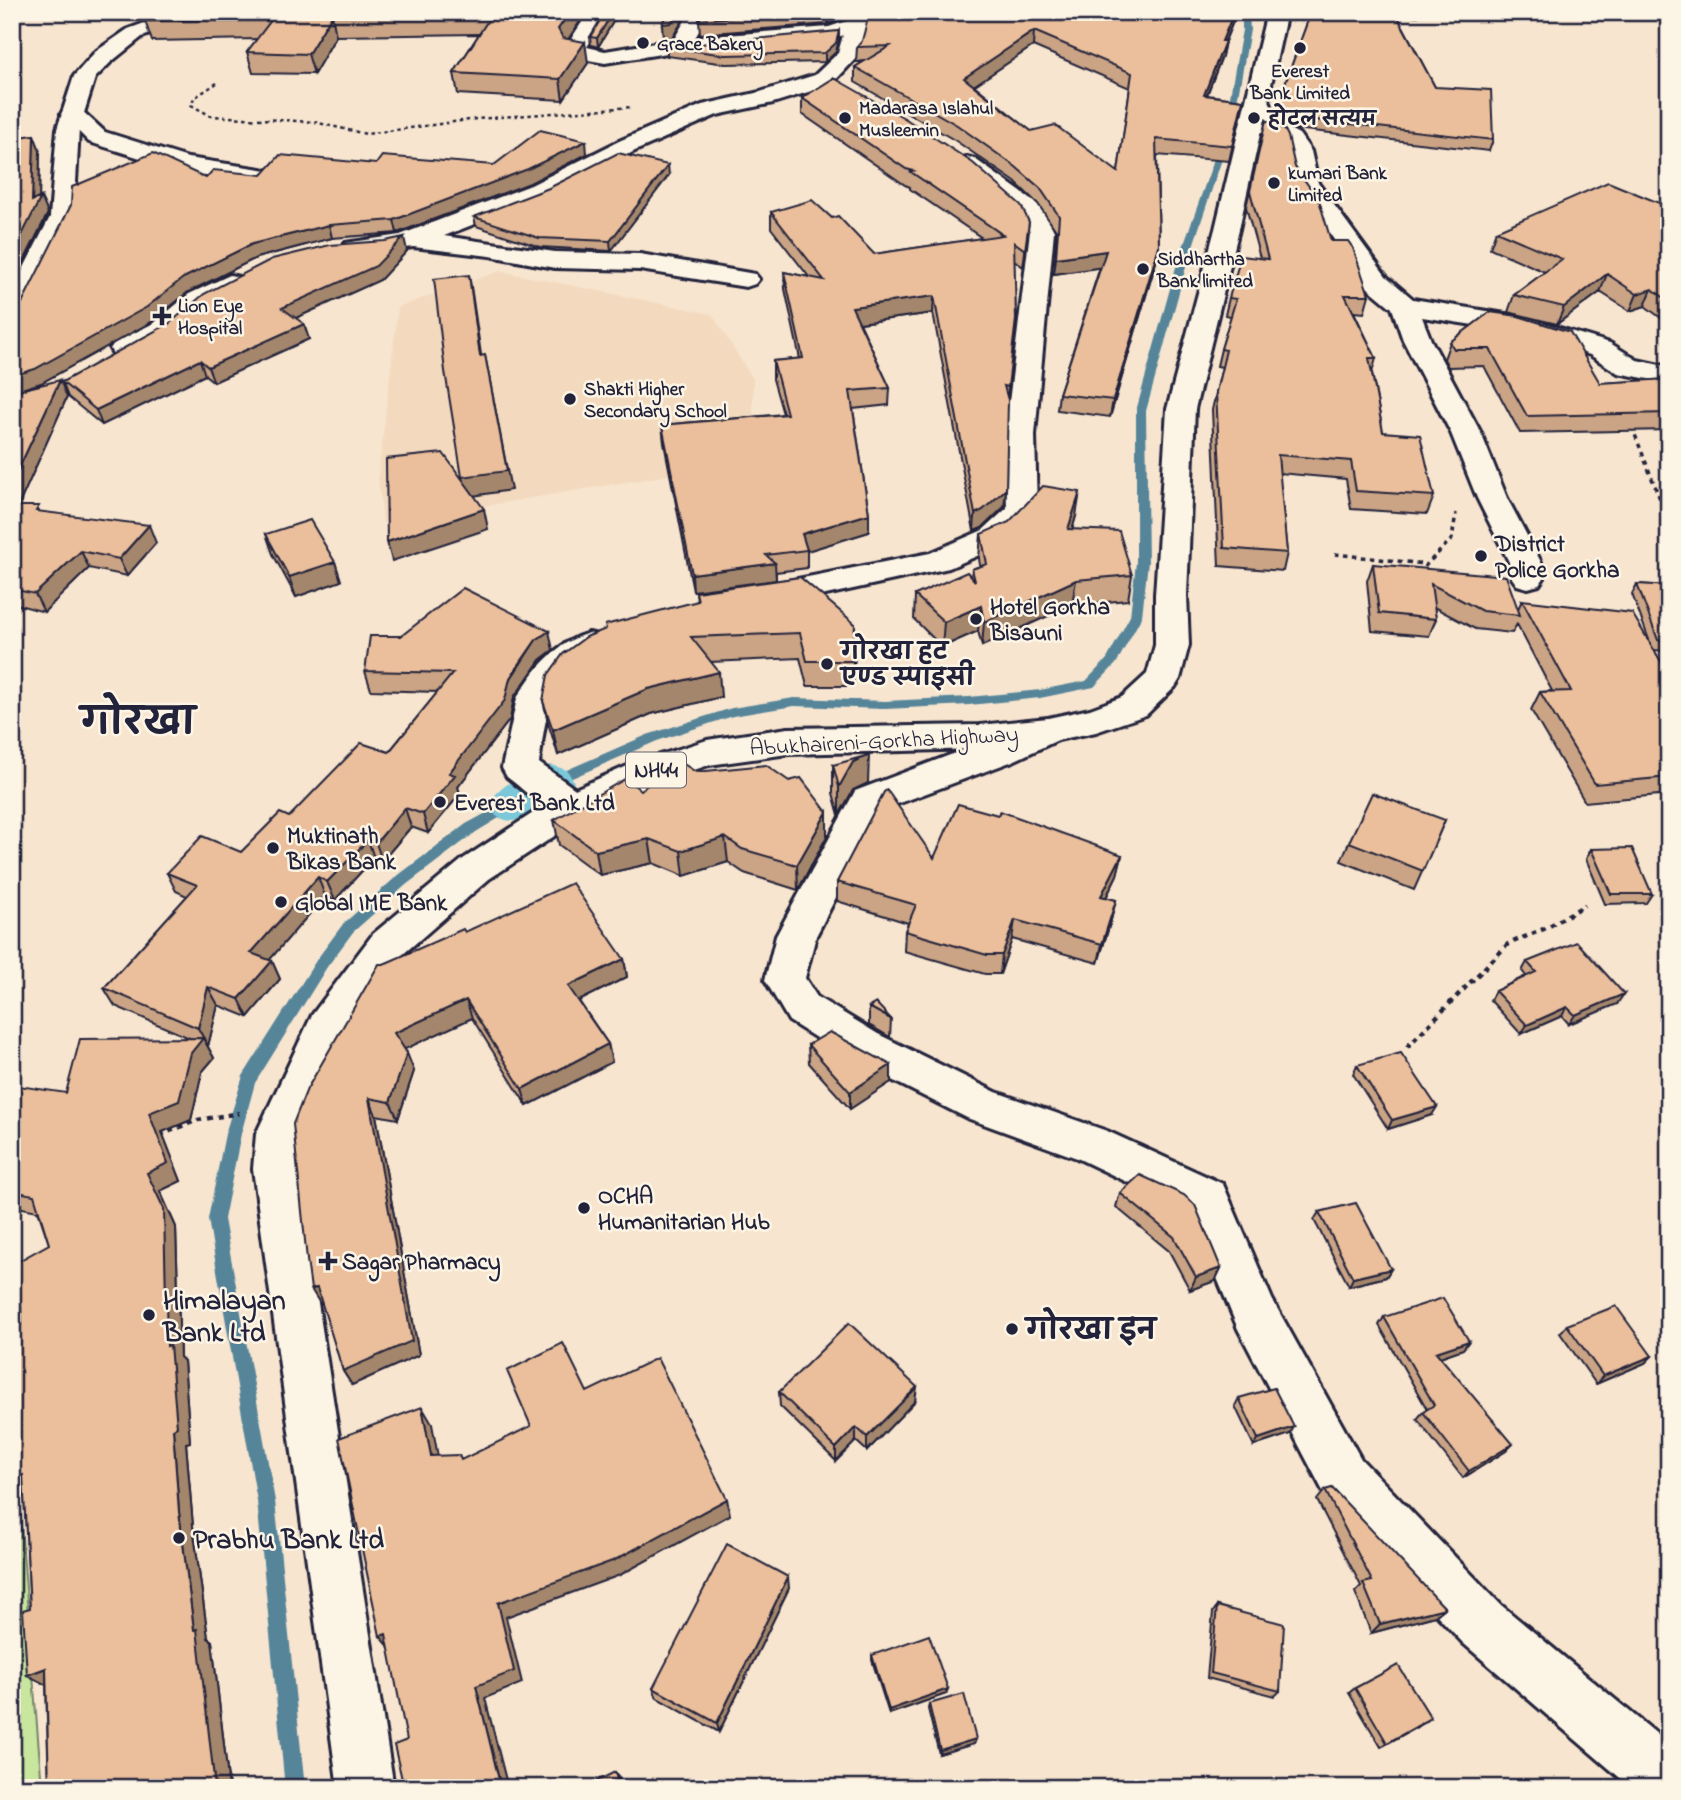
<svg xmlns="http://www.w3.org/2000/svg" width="1681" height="1800" font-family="'Indie Flower','Playpen Sans Deva',sans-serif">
  <rect width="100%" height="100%" fill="#f7e5cf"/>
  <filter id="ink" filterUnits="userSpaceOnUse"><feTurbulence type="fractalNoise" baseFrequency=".0143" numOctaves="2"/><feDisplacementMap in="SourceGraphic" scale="14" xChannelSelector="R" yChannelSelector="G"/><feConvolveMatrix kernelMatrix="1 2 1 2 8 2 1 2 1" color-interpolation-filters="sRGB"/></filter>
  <g filter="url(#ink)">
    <path fill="#f3dabf" d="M500,271l212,43 41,65v41l-60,51 -310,52 -5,-46 20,-170z"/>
    <path fill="#c8e69d" stroke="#75846c" stroke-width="2" d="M12,1414l30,374h-30z"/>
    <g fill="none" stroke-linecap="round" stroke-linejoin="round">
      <path fill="#57859a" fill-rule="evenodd" d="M1242,12l7,2 1,16 -16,88 -4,2 -4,-2 16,-88z
        M1220,142l7,2 -41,123 -40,144 2,151 -6,54 -26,48 -22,23 -54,11 -71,7 -84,4 -91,-3 -61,10 -76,25 -101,44h-10l-2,-3 2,-3 101,-44 85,-27 62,-10 91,3 84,-4 71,-7 46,-9 21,-22 23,-43 6,-54v-151l40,-144z
        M512,799l5,2 2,3 -2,3 -41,25 -70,53 -53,47 -26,35 -72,116 -14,51 -17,85 51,282 30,287h-20l-28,-287 -49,-282 17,-85 18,-58 74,-117 26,-35 53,-47 70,-53z"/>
      <path fill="#7bc7da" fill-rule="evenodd" d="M551,765l16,5 7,12c-8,14 -44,39 -62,39 -5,0 -12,-3 -16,-5l-7,-12c11,-21 40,-32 62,-39z"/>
      <defs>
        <path id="street" d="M690,12h20l-21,36h-14l-4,-4z
          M860,12h24l-18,15 -7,28 -28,30 -58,18 -56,12 -82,36 -86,44 -105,41 111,16 85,2 115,20 4,5 -4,5 -9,3 -106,-17 -85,-2 -65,-12 -77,-9 -59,9 -9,-3 -4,-5 4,-5 55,-8 131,-50 88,-44 83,-36 58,-13 55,-17 23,-22 8,-29z
          M1258,88l8,2 10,32 23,12 12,17 7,32 68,93 27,23 111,18 86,26 27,17 32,7v16l-51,-10 -28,-18 -78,-24 -90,-14 9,23 50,93 26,65 34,64 3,16 -5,7 -11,3 -11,-3 -5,-7 -3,-16 -32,-64 -26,-65 -48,-93 -11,-32 -24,-20 -74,-105 -7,-32 -4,-7 -25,-13 -3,-5 -8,-31 3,-5z
          M72,107l8,2 25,23 83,26 73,11 8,2 4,5 -4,5 -8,2 -76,-11 -96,-30 -28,-28 3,-5z
          M967,157l8,2 67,48 12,24 -19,204 2,75 -32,34 -56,24 -137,30 -49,8 -11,-4 -5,-7 5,-7 178,-35 53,-23 24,-22 -2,-73 25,-204 -7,-15 -64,-47 -4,-5 4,-5z
          M230,275l9,2 4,6c-8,12 -26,15 -37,24 -24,18 -60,56 -92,48l-4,-6 4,-6 40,-20 35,-29z
          M589,633l12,3 5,8c-9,15 -26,21 -38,32 -23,20 -24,59 -29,87l46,33 5,10 -5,10c-29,8 -55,-22 -78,-39l-5,-9 15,-70c17,-28 39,-56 72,-65z
          M1048,718l12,3 6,9 -6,9 -47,22 -132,49 -65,126 -11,42 12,19 61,37 118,58 111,39 116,53 49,115 89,160 140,146 168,139v44h-34l-16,-11 -156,-134 -138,-148 -87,-166 -48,-117 -113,-54 -110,-40 -119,-60 -59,-37 -24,-41 11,-44 79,-145z"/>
        <path id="secondary" d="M175,12h30l-3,4 -60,21 -31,25 -16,16 -16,51 -5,88 -49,101 -4,6 -9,2v-35l38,-74 7,-88 17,-53 21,-24 33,-23z
          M593,12h27l-19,12 -14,23 18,4 81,-13 143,-11 27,-9h62l7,2 3,4 -3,4 -7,2h-59l-27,9 -146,11 -81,13 -39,-7 -3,-5 23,-35z"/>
        <path id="primary" d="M1267,12h20l-48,217 -44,180 -8,186 2,50 -9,34 -5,8 -29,28 -50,17 -48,10 -68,7 -192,5 -79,11 -51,17 -73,34 -96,63 -88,77 -58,81 -43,97 -3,35 97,619h-56l-85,-619 3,-35 56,-119 61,-81 90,-75 96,-63 73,-32 75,-24 81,-12 192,-3 68,-7 42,-9 32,-12 25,-23 8,-29v-50l12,-186 48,-180z"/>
      </defs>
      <use href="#street" stroke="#22223b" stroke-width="6"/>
      <use href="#secondary" stroke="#22223b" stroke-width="6"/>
      <use href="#primary" stroke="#22223b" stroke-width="6"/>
      <path stroke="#22223b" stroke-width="2.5" stroke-dasharray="3.5 3.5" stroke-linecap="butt" d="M217,83l-23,15 -3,7 20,11 103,6 52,12 110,-15 156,-12"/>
      <path stroke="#22223b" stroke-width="3.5" stroke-dasharray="4.5 4.5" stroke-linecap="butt" d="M1632,427l30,77
        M1335,554l89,10
        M1418,573l34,-34 4,-26"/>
      <path stroke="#22223b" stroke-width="4.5" stroke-dasharray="5 5" stroke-linecap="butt" d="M1407,1047l101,-103 38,-16 39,-23
        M160,1135l38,-15 41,-7"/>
      <use href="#street" fill="#fcf5e5" fill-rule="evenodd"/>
      <use href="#secondary" fill="#fcf5e5" fill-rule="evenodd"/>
      <use href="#primary" fill="#fcf5e5" fill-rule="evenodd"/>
    </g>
    <path fill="#caa485" stroke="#22223b" stroke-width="2" fill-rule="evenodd" d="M156,12h432l-3,2 -17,25 20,24 -25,37 -105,-6 -4,-21 25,-39 -143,2 -22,38 -61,-1 -6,-21 10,-13 -105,2 -7,-20z
      M703,12h153l-6,5 -22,7 -128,10 -1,-14z
      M885,12h173l-173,3z
      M1237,12l-12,29 -3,15 -15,39 36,5 -14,61 -72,-6 2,91 -3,16 -46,155 -53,-7 2,-16 41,-127 -46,7 3,-42 -19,-28 -23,-22 -59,-41 -101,-59v-15l10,-6 -9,1 1,-15 234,-32zM1033,46l97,42 -12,84 -87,-41 -57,-46z
      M1311,12h108l-1,4 -21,-1 38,72 58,53 -4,11 -194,-22 -17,-9 -2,-7 2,-10z
      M616,17l-18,30 -7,-2 -1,-8z
      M839,39l-3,13 -11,10 -99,2 -59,-8v-9z
      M802,98l227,124 -6,45 -9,-7 2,59 -9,79 -1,91 -2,18 -22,21 -8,3 -41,-218 -73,10 30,65 -1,17 -36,4 16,105v18l-62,19v17l-31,4v8l-83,11 -29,-148 -2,-18 121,-11 -10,-35v-18l27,-2 -15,-70 -1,-17 25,5 -38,-49v-16l103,42 108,-16 -72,-49v-2l-5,-2 -103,-71z
      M1266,120l29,47 36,74 38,54 -5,18 -10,-1 22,46 -4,15 11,59 51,64 -7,18 -76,-5 -5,-30 -67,-6 8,80 -4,18 -64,-5 -7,-156 10,-43 -5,-1 4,-17 10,-33 -6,-1 4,-17 31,-40 -14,-51z
      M34,135l6,16 -1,47 9,15 -32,64h-4v-139z
      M587,154l-57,29 -133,50 -65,5 -76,20 -68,34 -35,29 -112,62 -25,8 51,6 -49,109 138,37 -29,33 -38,-8 -45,44 -32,-9v-290l5,-1 189,-134 56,-3 114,-11 118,1z
      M669,175l-58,76 -71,-4 -64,-21 -2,-9z
      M1669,207v117l-24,-18 -15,5 -30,-19 -43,32 -49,-12 6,-17 31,-23 -55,-24 6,-17z
      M407,251l-27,29 -84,38 13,21 -95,43 -9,-7 -103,50 -34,-28 -6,-15z
      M1490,312l110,71 69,-4v51l-149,3 -36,-67 -36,1 -4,-8 6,-17z
      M1076,516l-4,14 60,45 -4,25 -56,5 -90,41 -4,-15 -36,16 -28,-28 1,-24 56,-18 1,-8 8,-3 -1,-8 2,-24z
      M266,534l69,28 6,19 -45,16 -23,-43z
      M1373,564l145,45 4,-9 129,45 -19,-51 5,-10 32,2v65l-15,-1 15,25v119l-84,8 -54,-92 9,-18 12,-1 -35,-67 -5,9 -37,-4 -41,-22 2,12 -7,17 -57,-5 -5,-50z
      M696,592l159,57 -2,37h-46l-7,-28 -90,4 11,35 -70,17 -93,41 -9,-29 -6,-25 154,-100z
      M553,650l-13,10 -20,29 -6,8 -4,22 -52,68 2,7 -32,39 -17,-6 -29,34 -8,-3 -39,42 -10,-4 -56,64 3,1 8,18 -32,38 -30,-12 -10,41 -1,-1 7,13 -12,14 -11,48 -29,12 19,49 -21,10 16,36 4,130 4,4 6,81 -4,1 7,83 15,112 4,3 17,147h-183l3,-1 -3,-102 -16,-77 -6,-114h-1l-1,-171 27,-79 -11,-33 -26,-5v-109l54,-4 126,-54 -77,-33 -11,-18 83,-92 -11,-5 -9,-18 74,-21 48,-35 100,-65 49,-60 -67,-2 -6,-19z
      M833,765l35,18 -15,7 -14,25 -6,-22z
      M696,772l131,40v24l-29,54 -54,-17 -16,-11 -44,14 -31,-13 -53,12 -41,-30 -5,-25 87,-30z
      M1445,820l-31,70 -73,-29 8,-19z
      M1591,849l61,45 -6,9 -41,1 -19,-45z
      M1122,855l-5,20 -11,23 10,2 -5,20 -13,43 -86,-24 -12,35h-15l-81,-23 1,-20 3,-8 -71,-22v-19l97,-24z
      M465,932l159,27 3,18 -48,24 29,43 4,18 -85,44 -55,-88 -68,31 10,22 -16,48 -22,-4 43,240 -67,30 -9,-14 -20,-67 -2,1 63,-341z
      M1527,962l90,42 -48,20 -7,-8 -41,18 -31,-34 5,-9 31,-15 -4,-5z
      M869,1007l22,12 -1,18 -21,-12z
      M808,1045l83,37 -41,27 -41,-46z
      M1357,1065l75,50 -44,14 -35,-55z
      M1120,1193l101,75 -6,13 -25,9 -21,-39 -53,-44z
      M1319,1212l72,57 -5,8 -37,9 -35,-66z
      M1384,1317l85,24 -6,8 -23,8 66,94 -43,27 -46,-59 6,-7 4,-3 -48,-84z
      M1567,1325l85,31 -7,7 -49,21 -36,-51z
      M779,1392l136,9 -48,50 -11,-10 -20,20 -56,-55z
      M1239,1398l51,36 -36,12 -19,-40z
      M1325,1490l120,118 -10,8 -64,17 -16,-41 6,-6 -44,-86z
      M789,1588l-70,144 -62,-34 -4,-10z
      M1217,1606l63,85 -5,5 -68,-18 6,-66z
      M872,1655l74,39 -57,20 -17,-54z
      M1355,1688l69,35 -43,24 -32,-54z
      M929,1704l47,35 -2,5 -35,10 -11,-45z"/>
    <path fill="#a4866c" stroke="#22223b" stroke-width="2" d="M570,12h18l-3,2 -24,36 -3,-21z
      M613,12h3v5l-18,30 -1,-9z
      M678,12h10l-16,26 -9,1 -1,-15z
      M828,12h28l-6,5 -22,7z
      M1234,12h3l-18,43 3,-14z
      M332,15l4,21 -22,38 -6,-20z
      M839,31v8l-3,13 -11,10v-9z
      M1034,31l-1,15 -70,47 1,-15z
      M1225,41l-3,15 -21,54 3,-15z
      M585,42l3,21 -25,37 -3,-21z
      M34,135l6,16 -1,51 2,-5 7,16 -32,64 -4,-8v-14l20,-54z
      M586,141l1,13 -57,29 -133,50 -3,-13z
      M668,165l1,10 -58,76 -1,-10z
      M329,225l3,13 -76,20 -68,34 -35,29 -112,62 -29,9v-16l171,-98 69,-34z
      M404,237l3,14 -27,29 -93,42 -5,-14z
      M1159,246l-3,16 -46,155 3,-17z
      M1106,251l-2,16 -50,7 2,-16z
      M1607,274l-7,18 -43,32 7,-17z
      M469,275l3,18 12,82 -4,-19z
      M1652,289l-7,17 -15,5 7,-17z
      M934,296l-1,17 -81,11v-17z
      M304,324l5,15 -95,43 -6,-15z
      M485,355l26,135 -45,7 -4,-20z
      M200,360l5,15 -103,50 -6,-15z
      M60,380l7,17 -55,123v-37z
      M1006,489l-2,18 -22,21 -8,3 1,-17z
      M1080,492l-4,24 -11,38 3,-25z
      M484,509l4,20 -96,32 -5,-19z
      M869,514v18l-62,19 -5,-17z
      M149,525l7,18 -29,33 -8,-17z
      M81,551l8,17 -45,44 -9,-18z
      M335,562l6,19 -45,16 -7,-20z
      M775,563l1,17 -83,11 -1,-17z
      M1076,580l-4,25 -90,41 2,-24z
      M981,606l-3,25 -36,16 2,-25z
      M855,624v25l-2,37v-25z
      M549,631l4,19 -13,10 -20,29 -6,8 -4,22 -52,68 2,7 -32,39 -5,-19 113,-174z
      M719,672l2,25 -70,17 -93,41 -5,-25 95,-41z
      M869,755l-1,28 -15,7 -14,25v-28l14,-25z
      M405,808l6,19 -29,34 -6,-18z
      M827,812v24l-29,54 -1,-25z
      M725,837l3,25 -44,14 -3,-25z
      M649,839l4,24 -53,12 -4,-24z
      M368,840l6,18 -39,42 -8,-18z
      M1122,855l-5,20 -20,41 4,-20z
      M318,877l7,19 -65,75 -9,-18z
      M1116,900l-5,20 -13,43 4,-19z
      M1015,920l-3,19 -12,35 2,-19z
      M624,959l3,18 -54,27 -5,-18z
      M272,961l8,18 -32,38 -9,-18z
      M208,987l10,18 -10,41 -10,-18z
      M1624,994l-7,10 -48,20 6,-9z
      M466,1000l6,18 -71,33 -7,-18z
      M1567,1007l-5,9 -41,18 6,-9z
      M203,1038l11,20 -12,14 -11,48 -29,12 19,49 -21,10 16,36 4,130 4,4 6,81 -4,1 7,83 15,112 4,3 17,147h-14l-21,-158 -15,-118 -12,-166 -20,-173 2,-60 42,-60z
      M608,1044l4,18 -85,44 -5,-17z
      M407,1053l7,18 -16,48 -8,-17z
      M891,1065v17l-41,27v-17z
      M369,1098l7,17 43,240 -67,30 -9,-14z
      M1437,1107l-5,8 -44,14 4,-9z
      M1221,1268l-6,13 -25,9 6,-13z
      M1391,1269l-5,8 -37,9 4,-8z
      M317,1288l10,15 -6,2 -10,-16z
      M1469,1341l-6,8 -32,11 5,-8z
      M1652,1356l-7,7 -49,21 7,-8z
      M917,1387l-2,14 -48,50v-14z
      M422,1407l10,17 9,49 -10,-17z
      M856,1427v14l-20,20v-13z
      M1294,1427l-4,7 -36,12 4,-7z
      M1513,1444l-7,7 -43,27 6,-7z
      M23,1475l18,14 -18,5 -11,-9v-7z
      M727,1499l3,16 -110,60 -114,42 16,66 -37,15 23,90h-7l-25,-102 22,-83z
      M788,1577l1,11 -70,144 -2,-9z
      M1445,1608l-10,8 -64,17 9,-9z
      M386,1634l6,16 -12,-14z
      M46,1668v17l-19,-10z
      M948,1689l-2,5 -57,20v-4z
      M1431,1718l-7,5 -43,24 6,-4z
      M976,1739l-2,5 -35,10 1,-4z
      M615,1772l6,10 1,6h-3z"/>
    <path fill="#ebbf9b" stroke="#22223b" stroke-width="2" fill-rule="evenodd" d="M156,12h414l-12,17 5,9 22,4 -25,37 -106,-6 38,-59 -160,1 -24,39 -61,-2 25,-33 -127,2 -1,-5z
      M610,12h3l-16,26 -7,-1 12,-20z
      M667,12h11l-7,11 -9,1z
      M703,12h95l-99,8z
      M1124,12h110l-12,29h3l-21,54 39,5 -11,46 -76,-7 3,107 -46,154 -54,-6 47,-143 -50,7 3,-42 -19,-28 -24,-21 -59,-42 -102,-58 35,-21 -33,1 5,-6 6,-23 223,-3zM1034,31l98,42 -14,99 -63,-47 -24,6 -67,-53z
      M1311,12h84l40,75 56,3 2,50 -196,-22 -16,-9 -3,-6z
      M839,31l-3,12 -11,10 -100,2 -58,-8z
      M834,78l72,41 67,44 48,42 8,17 -4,28 -11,-8 2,77 -8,68 -4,-1 4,14 -2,89 -23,21 -8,4 -41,-218 -82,11 38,81 -40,3 19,123 -67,20 5,16 -41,5 9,8 -83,11 -30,-149 125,-11 -14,-53 30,-3 -19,-86 40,8 -53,-68 41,-12 20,18 6,-2 36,38 129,-19 -92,-63 3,-1 -8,-2 -104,-71z
      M1266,120l19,10 3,6 7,31 24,33 12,41h17l5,7 16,47h-24l31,63h-7l14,74 37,3 14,61 -78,-5 -5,-30 -73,-6 9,98 -63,-5 -8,-156 10,-42 -5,-1 15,-50 -7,-1 12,-42 27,3 -18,-68z
      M540,130l46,11 -58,28 -134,51 -65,5 -77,19 -69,34 -36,29 -112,62 -23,7v-63l5,-1 4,-7 50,-100 1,-18 81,-34 53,25 7,-8 49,5 18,-20 96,9 6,-8 112,9z
      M34,135l-2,66 9,-4 -29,58v-117z
      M618,153l50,12 -58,76 -71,-3 -65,-21 75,-29z
      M1608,182l61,25v94l-17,-12 -15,5 -30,-20 -43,33 -50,-12 48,-36 -66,-28z
      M404,237l-28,29 -94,42 22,16 -96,43 -8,-7 -104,50 -34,-28 108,-59 34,-29 68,-35 58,-14 55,-4z
      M469,275l11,81 5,-1 22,116 -45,6 -17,-106 -11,-92z
      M1490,312l28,4 52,16 30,51 69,-4v34l-142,3 -37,-67h-36l-4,-7z
      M60,380l-48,103v-91z
      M443,453l41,56 -97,33 -1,-83z
      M1043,486l37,6 -12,37 51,2 13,44 -56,5 -92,42 -3,-16 -37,16 -29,-27 52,-23 8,9 -3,-12 15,-5 -6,-30 28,-12z
      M12,506h27l-3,5 113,14 -30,34 -38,-8 -46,43 -23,-5z
      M310,520l25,42 -46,15 -23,-43z
      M1373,564l133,12 14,39 -38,-4 -51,-27 5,35 -57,-6z
      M800,577l55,47 -2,37h-46l-7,-28 -109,4 28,35 -71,17 -95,41 -10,-29 5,-26 15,-21 23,-17 20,-8 -1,-4 93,-24 -2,-9z
      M1637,584l32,2v55l-11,-1z
      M463,588l86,43 -13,9 -20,29 -6,9 -5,22 -56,73 6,2 -32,39 -18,-6 -29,35 -8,-3 -41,42 -9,-5 -67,76 21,8 -33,38 -31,-12 -10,41 -94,-40 93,-103 -30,-12 35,-37 39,16 39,-39 9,4 72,-74 28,9 64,-79 -88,-2 5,-35h31z
      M1522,600l110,13 37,62v102l-74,7 -55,-92 31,-1z
      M869,755l-16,7 -14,25 -6,-22z
      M679,761l17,11 70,-7 23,16 12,-3 26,34 -30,53 -55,-16 -17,-12 -44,14 -32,-12 -53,12 -42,-31 71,-41 16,11z
      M887,790l47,68 24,-54 40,11 2,-4 122,44 -21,41 15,4 -14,44 -87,-24 -13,35h-15l-82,-24 11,-26 -79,-23 47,-90z
      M1372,793l73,27 -22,51 -74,-29z
      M1632,848l20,46h-41l-20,-45z
      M572,883l52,76 -56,27 40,58 -86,45 -56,-89 -72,33 13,20 -17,49 -21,-4 43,243 -69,30 -26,-83 -6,1 -4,-29 -14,-136 14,-35 72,-125h5l79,-35 2,3z
      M1577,942l47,52 -49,21 -8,-8 -40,18 -32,-34 41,-19 -9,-10z
      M876,1003l15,16 -22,-12z
      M830,1032l61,33 -41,27 -42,-47z
      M203,1038l-12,15 -12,48 -30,12 19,50 -21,10 17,36 3,137 3,-1 7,82 -4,2 6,83 15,118 3,-1 18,159h-169l3,-1 -3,-119 -19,7 -4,-65 7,-2 -7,-133 -11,3v-152l10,-3 -5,-61 32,-18 -15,-49 -22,-4v-94l7,-11 47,7 14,-54z
      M1401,1053l36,54 -45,13 -35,-55z
      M1140,1175l44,20 11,10 26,63 -25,9 -22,-40 -54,-44z
      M1356,1203l35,66 -38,9 -34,-66z
      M1443,1298l26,43 -33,11 77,92 -44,27 -46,-59 11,-7 -50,-88z
      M1616,1306l36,50 -49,20 -36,-51z
      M849,1323l68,64 -50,50 -11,-10 -20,21 -57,-56z
      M563,1343l24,49 70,-34 70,141 -112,61 -117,43 16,68 -38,15 25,102h-97l-10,-43 13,-5 -21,-106 -6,2 -41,-198 83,-31 9,49 28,-1 2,5 70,-34 -24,-55z
      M1274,1388l20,39 -36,12 -19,-41z
      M1332,1488l113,120 -65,16 -17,-41 9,-2 -47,-91z
      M727,1544l61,33 -71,146 -64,-35z
      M1217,1606l67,18 -4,67 -69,-18z
      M929,1635l19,54 -59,21 -17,-55z
      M1398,1665l33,53 -44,25 -32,-55z
      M964,1694l12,45 -36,11 -11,-46z
      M615,1772l4,16h-36z"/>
  </g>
  <g fill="#22223b" stroke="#fcf5e5" stroke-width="2.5">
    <circle cx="643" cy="43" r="7"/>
    <circle cx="1300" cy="48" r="7"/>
    <circle cx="845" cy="118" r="7"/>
    <circle cx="1254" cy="118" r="7"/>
    <circle cx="1274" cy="183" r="7"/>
    <circle cx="1143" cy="269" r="7"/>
    <path d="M158.5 305.5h7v7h7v7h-7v7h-7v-7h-7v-7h7z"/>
    <circle cx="570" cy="399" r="7"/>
    <circle cx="1481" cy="556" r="7"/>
    <circle cx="976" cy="619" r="7"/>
    <circle cx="827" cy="664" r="7"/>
    <circle cx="440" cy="802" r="7"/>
    <circle cx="273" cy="848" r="7"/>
    <circle cx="281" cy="902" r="7"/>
    <circle cx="584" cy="1208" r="7"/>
    <path d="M324.5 1250.5h7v7h7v7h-7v7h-7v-7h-7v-7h7z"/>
    <circle cx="149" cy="1315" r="7"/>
    <circle cx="1012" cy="1329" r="7"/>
    <circle cx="179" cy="1538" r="7"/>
  </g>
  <g text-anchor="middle" stroke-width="5" stroke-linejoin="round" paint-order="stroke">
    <g font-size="19" font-weight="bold" fill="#22223b" stroke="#fcf5e5" text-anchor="start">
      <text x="657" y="50">Grace Bakery</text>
      <text x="1300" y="77" text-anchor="middle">Everest<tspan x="1300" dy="22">Bank Limited</tspan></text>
      <text x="859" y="114">Madarasa Islahul<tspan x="859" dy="22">Musleemin</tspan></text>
      <text x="1268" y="125">होटल सत्यम</text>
      <text x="1288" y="179">kumari Bank<tspan x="1288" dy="22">Limited</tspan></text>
      <text x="1157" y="265">Siddhartha<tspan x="1157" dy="22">Bank limited</tspan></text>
      <text x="178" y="312">Lion Eye<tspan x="178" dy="22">Hospital</tspan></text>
      <text x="584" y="395">Shakti Higher<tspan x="584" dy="22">Secondary School</tspan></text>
    </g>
    <rect fill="#fcf5e5" stroke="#63616e" stroke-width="2" x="626" y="752.5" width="60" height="35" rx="5"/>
    <g font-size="21" font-weight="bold" fill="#22223b">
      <text x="656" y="777">NH44</text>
    </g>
    <g font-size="23" font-weight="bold" fill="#22223b" stroke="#fcf5e5" text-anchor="start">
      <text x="1495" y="551">District<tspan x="1495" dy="26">Police Gorkha</tspan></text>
      <text x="990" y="614">Hotel Gorkha<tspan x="990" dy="26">Bisauni</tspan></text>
      <text x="841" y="659">गोरखा हट<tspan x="841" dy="26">एण्ड स्पाइसी</tspan></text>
      <text x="454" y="810">Everest Bank Ltd</text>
      <text x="287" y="843">Muktinath<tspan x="287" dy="26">Bikas Bank</tspan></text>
      <text x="295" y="910">Global IME Bank</text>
      <text x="598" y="1203">OCHA<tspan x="598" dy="26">Humanitarian Hub</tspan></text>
      <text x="342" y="1269">Sagar Pharmacy</text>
    </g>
    <g font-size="23" fill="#22223b" stroke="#fcf5e5">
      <text transform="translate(884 740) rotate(-3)" y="8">Abukhaireni-Gorkha Highway</text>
    </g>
    <g font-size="28" font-weight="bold" fill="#22223b" stroke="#fcf5e5" text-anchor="start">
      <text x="163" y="1309">Himalayan<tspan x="163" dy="32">Bank Ltd</tspan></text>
      <text x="1026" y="1339">गोरखा इन</text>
      <text x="193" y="1548">Prabhu Bank Ltd</text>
    </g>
    <g font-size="37" font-weight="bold" fill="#22223b" stroke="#fcf5e5">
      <text x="138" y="733">गोरखा</text>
    </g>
  </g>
  <rect width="1681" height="1800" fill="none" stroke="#fcf5e5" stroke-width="42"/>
  <rect x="21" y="21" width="1639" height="1758" fill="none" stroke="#22223b" stroke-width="2.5" filter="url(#ink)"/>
</svg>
